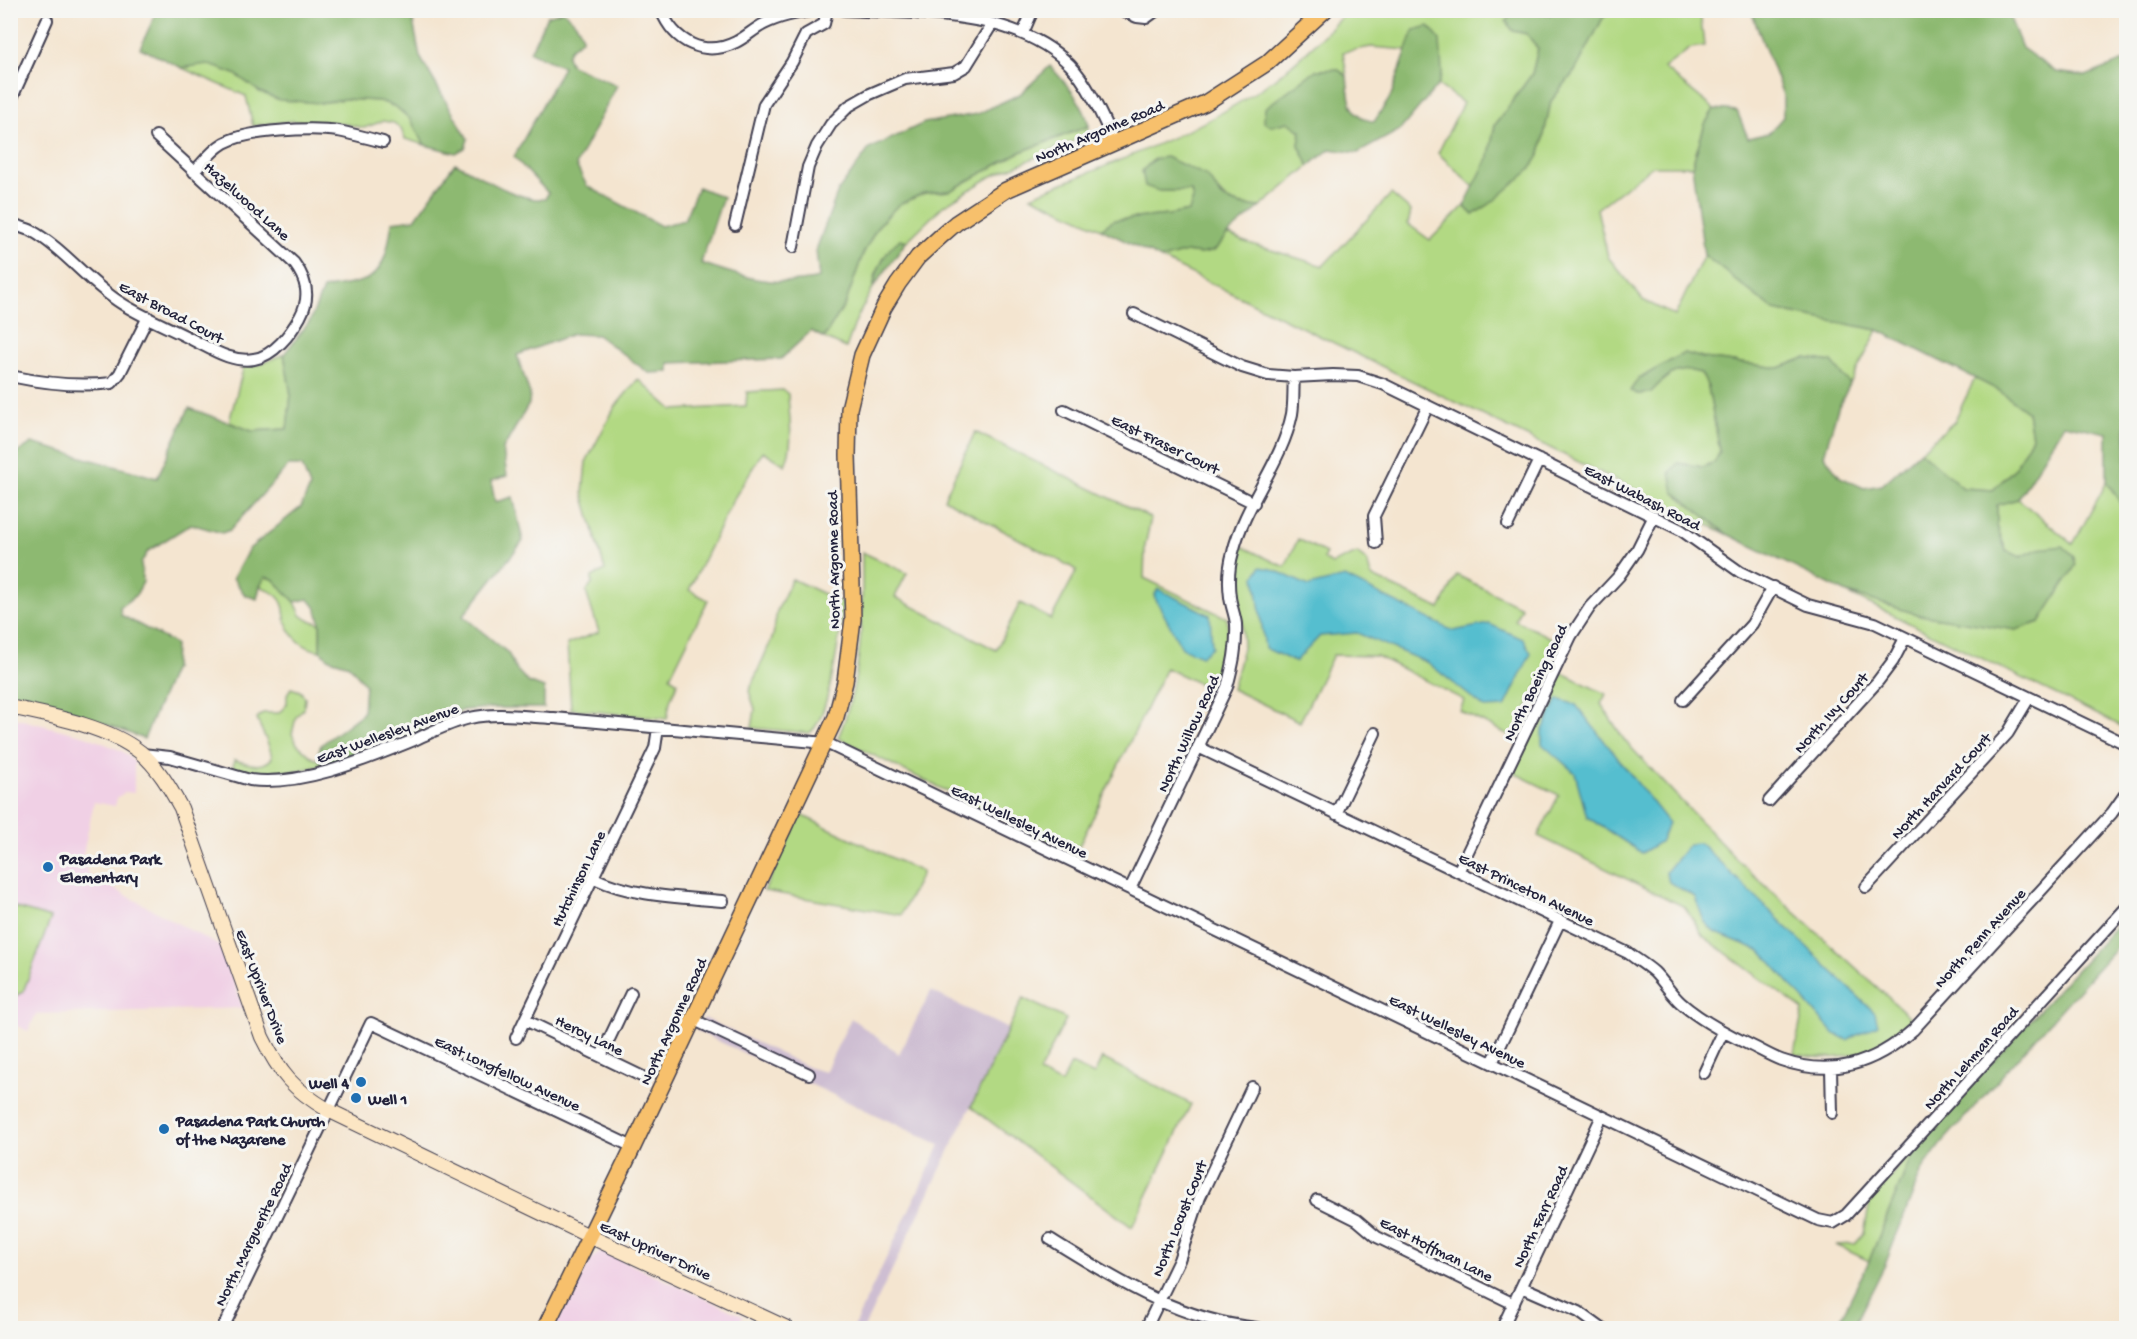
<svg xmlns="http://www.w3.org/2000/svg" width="2137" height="1339" font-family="'Gochi Hand',sans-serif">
  <rect width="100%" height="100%" fill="#f6f6f2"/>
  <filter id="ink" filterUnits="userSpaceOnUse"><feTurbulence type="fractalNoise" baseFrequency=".0167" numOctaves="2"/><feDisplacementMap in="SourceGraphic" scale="12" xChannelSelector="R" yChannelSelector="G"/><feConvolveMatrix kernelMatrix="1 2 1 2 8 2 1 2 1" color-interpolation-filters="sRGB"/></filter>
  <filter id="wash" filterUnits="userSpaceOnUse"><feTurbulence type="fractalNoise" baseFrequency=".008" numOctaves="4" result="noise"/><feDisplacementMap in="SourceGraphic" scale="24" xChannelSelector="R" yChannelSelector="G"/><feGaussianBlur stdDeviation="1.35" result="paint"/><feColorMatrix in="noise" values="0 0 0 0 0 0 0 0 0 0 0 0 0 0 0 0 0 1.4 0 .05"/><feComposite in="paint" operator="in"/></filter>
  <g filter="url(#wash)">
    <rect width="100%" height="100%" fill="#f4e5d0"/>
    <path fill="#f0d0e5" d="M10,717l76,19 36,15 12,10v32l-9,-1 -8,6 -2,8 -21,-4 -12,57 7,16 132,72 22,61 -207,6 -8,17 -17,-8z
      M601,1252l5,1 137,63 -6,12h-183l38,-70z"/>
    <path fill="#cebed2" d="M931,991l77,38 -144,299h-11l87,-183 -243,-114 7,-13 106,50 15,4 26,-54 48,36z"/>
    <path fill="#b2d983" stroke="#6a7e5f" stroke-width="1.5" d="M1347,11h211l-7,3 -38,-2v19l14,3 11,15 -6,25 -37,51 -6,31 -15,31 -36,-34 25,-50 -25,-18 4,-13 -28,-42 -7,20 -36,-3 -28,5 4,24 -10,-7 -66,57 17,-4 13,9 -2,14 10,21 -49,41c-33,-3 -35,-6 -53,-31l-48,15h32l2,8 -4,12 -20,4 -55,5 -13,9 -70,-33c80,-33 164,-61 235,-111 30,-21 56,-48 81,-74z
      M1612,11h88l4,35 -13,2 -27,20 50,41 -9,15 -13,42h-39l-56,43 11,48 35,43 32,16 29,-61 70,55 104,20 -28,54 -19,-22 -26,-4 -26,10 -76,-10 -19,-5 -46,41 12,-1c17,-18 25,-28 51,-20l7,14 12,64 -5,11 -12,5 -25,-4 -4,29 53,42 -566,-275 25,-7 15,2 13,-3 14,-17 14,7 81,25 68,-72 20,17 -3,13 22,16 34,-34 9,9 67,-61 11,-53 24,-30 28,-53z
      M207,63l28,11 25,18 60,11 24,-4 36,2 16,6 14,12 15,26 -20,-6 -4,-10 -7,-6 -11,-2 -19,7 -24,-5 -48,-2 -39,5 -7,-30 -64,-28z
      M1089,126l-1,9 -96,41 -49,30 -36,35 -7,-2 -24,34 -3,15 -16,30 -11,30 -22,-10 22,-36 17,-48 15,-28 20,-21 27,-12 25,-2 70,-39z
      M284,354l7,41 -4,34 -35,2 -23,-9 15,-56 17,-2z
      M1975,378l23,12 30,22 4,25 -19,33 -20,20 -30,-2 -43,-37 34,-29z
      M638,379l35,31 73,-4 1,-14 36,-2 5,4c1,24 7,49 -3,71l-22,-14 -30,49 -44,90 19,10 -38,77 8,5 -8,19 -3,18 -96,-10 -4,-65 32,-12 -13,-40 6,-8v-7l13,-7 -22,-77 3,-31 29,-55z
      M975,432l176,86 -6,28 -1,32 83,40c3,27 -1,49 -12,73l-49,-23 -91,186 -237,-116c25,-61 25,-121 24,-186l45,21 -12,24 101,53 24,-47 31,16 26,-49 -133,-71z
      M2107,482l19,30v208l-3,7 -278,-135 75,23 96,15 23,-81 -18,8 -15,-6 -9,-25v-22l21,-5 55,45z
      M1298,539l28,14 -3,6 9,5 25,-11 10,8 4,15 69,33 17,-34 64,32 -6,13 44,22 -46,95 -53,-26 4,-11 -87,-44 -44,-1 -33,67 -68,-33 11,-41 -1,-27 -6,-27v-23l5,-25 44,21z
      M264,577l9,2 22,23 6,13 7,5 12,3v28c-17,-3 -28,-13 -34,-29 -2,-6 -1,-14 -4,-19 -4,-9 -14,-13 -22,-17z
      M792,579l51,24c-2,24 -14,120 -34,130l-57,-5 3,-19 -6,-18 24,-55 4,-25z
      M1560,672l46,22 -5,10 24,37 108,115 179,163c-36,35 -69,45 -118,35l9,-44 -100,-74 -18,-29 -147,-71 21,-41 -47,-23z
      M291,688l9,3 5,6 -1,11 -8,9 -4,17 5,10 16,14 6,2 2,6 -38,7 -26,2 -24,-6 1,-9c13,3 28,10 38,-2 -2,-15 -11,-26 -15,-40l6,-5h16l8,-9v-10z
      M801,815l121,57 -21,43 -137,-24z
      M14,907l37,11 -28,74 -8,4 -5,-1v-87z
      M1023,998l43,21 -27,54 22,11 10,-20 23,11 8,-17 89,46 -59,123 -161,-120z
      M1915,1147l-46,114 -33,-16 19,-1 9,-10 6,-33z"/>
    <path fill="#8db971" stroke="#586e56" stroke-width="1.5" d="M1558,10l54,1 -9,7 -28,53 -24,30 -11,53 -10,16 -40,34 -17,11 -9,-9 25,-50 6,-31 37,-51 6,-25 -11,-15 -14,-3 -7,-10 7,-9 38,2z
      M157,11h254l9,46 48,82 -3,9 -9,5 -31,-8 -15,-26 -14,-12 -16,-6 -36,-2 -24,4 -41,-3 -19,-8 -25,-18 -28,-10 -25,4 -42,-20z
      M563,11c9,8 19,16 19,28l-12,10 -3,7 4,9 46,20 -41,80 11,21 74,40 23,-6 14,-33 25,10 -22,66c40,14 75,25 118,15l-3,-28 22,-59 31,-42 55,-26 53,-9 43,-20 30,-28c16,18 33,35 39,60l-69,26 -70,39 -26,2 -26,12 -20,21 -15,28 -17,48 -22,36 -13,-7 -30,28 -112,4v9l-20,1 -52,-38 -24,-1 -56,21 13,39 -1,10 -26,45 4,27 -16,5 4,21 18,-5 10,44 -60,75 45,37 7,15 13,14 16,6v20h-50l-31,2 -58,27 -84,29 -3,-13 3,-8 42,-32 2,-29 -16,-19 -19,-6 -10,-8c0,-19 4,-39 -12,-52l-13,3 -22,-23 -8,-2 -5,9 -3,13 -12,-4 -12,-17 16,-29 52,-42 9,-20 -8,-21h-14l-58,64 -8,3 -31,-9 -43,27 -7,12 2,19 -7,13 -16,12 1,8 54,29 -1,24 -30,71 -85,-33 -48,-12v-237l21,-14 125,35 32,-70 63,23 35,-2 4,-34 -7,-41 26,-33 13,-32c13,-3 29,-4 42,-9 21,-8 24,-38 27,-58l23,-3 40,-56c24,12 63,39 90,36l3,-6 -34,-36 49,-90 -33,-15 17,-36z
      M1751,11h256l15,37 34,24 30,4 40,-16v452l-19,-30v-49l-43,-9 -46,75 -21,6v21l9,25 15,6 17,-8 25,-3 10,9 3,10 -36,57 -24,8 -96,-15 -75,-23 -118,-58 -53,-42 -4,-20 8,-9 25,4 12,-5 5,-11 -12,-64 -7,-14c-26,-8 -34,3 -51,20l-12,1 -8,-3 8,-12 46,-26 19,5 76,10 26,-10 27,4 18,22 -12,24 -14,47 16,22 24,11 18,-3 38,-34 43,37 30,2 20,-20 19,-33 -4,-25 -30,-22 -120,-60 -104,-20 -70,-55 -12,-89 13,-42 9,-15 23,2 11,27 21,-5 14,-16v-22z
      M1429,26l11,14 2,32 -4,13 -38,45 -42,23 -28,-4 -21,17 -10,-21 2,-14 -13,-9 -17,4 -7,-4 1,-14 51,-38 21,-1 10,7c2,22 1,40 27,46l16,-24 24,-68z
      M1166,157l41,19 17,23 16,6 20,2 -32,27 -14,17 -13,3 -15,-2 -25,7 -60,-30 13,-9 55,-5 20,-4 4,-12 -2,-8h-32l-14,-5 -3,-15 12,-12z
      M900,239l7,2 -34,47c4,-19 11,-37 27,-49z
      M2126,915v22l-186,208 -18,25 -37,95 -32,63h-17l33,-67 46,-114z"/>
    <path fill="#54becf" stroke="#3b7085" stroke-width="1.5" d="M1260,567l12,2 37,17 36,-9 108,54 36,-7 34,15 8,14 -26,54 -20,1 -57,-45 -71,-30 -37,3 -25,26 -30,-14 -10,-72z
      M1158,589l52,26 2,32 -11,9 -19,-8 -28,-52z
      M1558,699l18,6 93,118 -9,19 -18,11 -55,-36 -12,-44 -33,-29v-12z
      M1700,843l175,170 3,12 -31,15 -14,-7 -72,-82 -47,-19 -10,-11 -9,-24 -26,-15 -3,-10 23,-28z"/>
  </g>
  <g filter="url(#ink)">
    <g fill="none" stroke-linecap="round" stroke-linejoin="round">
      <defs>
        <path id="street" d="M661,10c13,32 43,48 75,32 10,-5 18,-13 28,-18 16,-8 36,-12 54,-14
          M844,10c73,4 171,-1 226,55 20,21 32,52 45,79
          M1121,10l16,7 9,1 11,-8
          M1023,33l10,-23
          M10,102l37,-82
          M194,172c9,-10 18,-22 30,-29 23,-13 88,-16 114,-12 15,3 30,7 45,11
          M10,223c7,3 15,5 22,8 32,18 57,52 89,72 23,15 50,25 74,38 18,9 38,22 59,18 20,-3 37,-26 46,-42 11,-20 7,-37 -6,-54l-138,-127
          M735,225l29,-121 28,-42 14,-28 18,-10 3,-14
          M793,247l15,-80 9,-21 14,-22 18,-18 21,-12 35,-15 49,-6 12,-7 26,-42
          M1134,314l108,53 26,8 26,2 39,-2 25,1 25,8 298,146 59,42 68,33 67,18 251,121
          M10,376c33,7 68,11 102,7l8,-10 28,-56
          M1064,410l190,93
          M1508,524l31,-64
          M1376,543l-2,-27 54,-110
          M1683,700l69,-76 21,-37
          M1198,747l430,206c8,6 18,12 26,19 10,10 17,22 27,31 19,17 44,30 67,41 11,5 22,12 33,16 51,18 93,4 132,-30l199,-217 14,-20
          M142,754l28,3 80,23c51,7 117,-21 164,-40 18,-8 37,-18 56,-22 27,-6 57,-1 84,0l272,25 992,477 15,3 13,-8 280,-307
          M1769,801l109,-120 15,-20 12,-23
          M1336,814l39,-81
          M1458,872l113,-236 19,-29 29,-31 18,-26 17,-34
          M594,878c40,19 85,19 129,23
          M1866,887l142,-154 21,-35
          M1130,889l97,-202c6,-22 10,-40 9,-63 -1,-9 -5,-18 -6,-27 -2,-15 -1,-31 3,-45 12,-49 49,-89 59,-138 2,-12 1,-25 2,-37
          M692,1019l117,55
          M525,1020l116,56
          M516,1038l139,-290 3,-20
          M601,1056l30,-63
          M1492,1063l68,-142
          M1831,1068l1,45
          M1704,1073l19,-41
          M1317,1200l40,20 20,17 137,67
          M1050,1239c67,41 128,81 207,89
          M1522,1287l57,25 22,16
          M223,1328l148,-305 262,124
          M1146,1328l33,-68 21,-63 52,-110
          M1502,1328l100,-212"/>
        <path id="secondary" d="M10,707c42,9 97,19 130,45 18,15 30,36 41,56l81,229c18,37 31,52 66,73l261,126 198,92"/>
        <path id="primary" d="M545,1328l88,-181 203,-430 9,-35 8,-63 -5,-164 1,-46 13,-54 22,-48 14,-23 20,-27 22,-20 16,-14 50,-33 199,-87 62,-40 58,-53"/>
      </defs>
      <use href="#street" stroke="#423f51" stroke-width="14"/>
      <use href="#secondary" stroke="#423f51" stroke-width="16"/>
      <use href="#primary" stroke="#423f51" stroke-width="18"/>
      <use href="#street" stroke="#fff" stroke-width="10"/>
      <use href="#secondary" stroke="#fce6c4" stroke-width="14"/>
      <use href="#primary" stroke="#f7c06c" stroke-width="15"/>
    </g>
  </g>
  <g fill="#1f6fb2" stroke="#f6f6f2" stroke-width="2">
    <circle cx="48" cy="867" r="6"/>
    <circle cx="361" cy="1082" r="6"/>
    <circle cx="356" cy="1098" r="6"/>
    <circle cx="164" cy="1129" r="6"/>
  </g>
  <g text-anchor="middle" stroke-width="6" stroke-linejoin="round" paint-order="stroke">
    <g font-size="16" fill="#22223b" stroke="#f6f6f2">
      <text transform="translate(1099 130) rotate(-23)" y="6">North Argonne Road</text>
      <text transform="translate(248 200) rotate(42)" y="6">Hazelwood Lane</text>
      <text transform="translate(172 311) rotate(28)" y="6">East Broad Court</text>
      <text transform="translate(1166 443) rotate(26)" y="6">East Fraser Court</text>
      <text transform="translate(1643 496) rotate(27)" y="6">East Wabash Road</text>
      <text transform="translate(832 560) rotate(-91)" y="6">North Argonne Road</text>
      <text transform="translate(1534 682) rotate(-64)" y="6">North Boeing Road</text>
      <text transform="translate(1830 712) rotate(-48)" y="6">North Ivy Court</text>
      <text transform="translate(387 732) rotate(-20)" y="6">East Wellesley Avenue</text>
      <text transform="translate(1187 733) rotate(-65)" y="6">North Willow Road</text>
      <text transform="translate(1940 785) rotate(-47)" y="6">North Harvard Court</text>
      <text transform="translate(1020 820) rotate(26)" y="6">East Wellesley Avenue</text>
      <text transform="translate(577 878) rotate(-64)" y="6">Hutchinson Lane</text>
      <text transform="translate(1527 888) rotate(26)" y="6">East Princeton Avenue</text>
      <text transform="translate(1979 937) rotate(-48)" y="6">North Penn Avenue</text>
      <text transform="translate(263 986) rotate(69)" y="6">East Upriver Drive</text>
      <text transform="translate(672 1021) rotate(-65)" y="6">North Argonne Road</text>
      <text transform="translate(1458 1030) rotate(26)" y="6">East Wellesley Avenue</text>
      <text transform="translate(590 1034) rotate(26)" y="6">Heroy Lane</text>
      <text transform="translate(1970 1057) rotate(-48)" y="6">North Lehman Road</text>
      <text transform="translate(508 1072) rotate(25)" y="6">East Longfellow Avenue</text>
      <text transform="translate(1539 1216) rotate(-65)" y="6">North Farr Road</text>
      <text transform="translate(1178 1218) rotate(-68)" y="6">North Locust Court</text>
      <text transform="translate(252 1234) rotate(-64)" y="6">North Marguerite Road</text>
      <text transform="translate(1437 1248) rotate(27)" y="6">East Hoffman Lane</text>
      <text transform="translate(656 1249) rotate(25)" y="6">East Upriver Drive</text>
    </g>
    <g font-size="16" font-weight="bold" fill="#22223b" stroke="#f6f6f2" text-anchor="start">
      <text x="60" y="864">Pasadena Park<tspan x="60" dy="18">Elementary</tspan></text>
      <text x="349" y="1088" text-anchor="end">Well 4</text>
      <text x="368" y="1104">Well 1</text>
      <text x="176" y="1126">Pasadena Park Church<tspan x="176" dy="18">of the Nazarene</tspan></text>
    </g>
  </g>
  <rect width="2137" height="1339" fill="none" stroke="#f6f6f2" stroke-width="36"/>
</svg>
